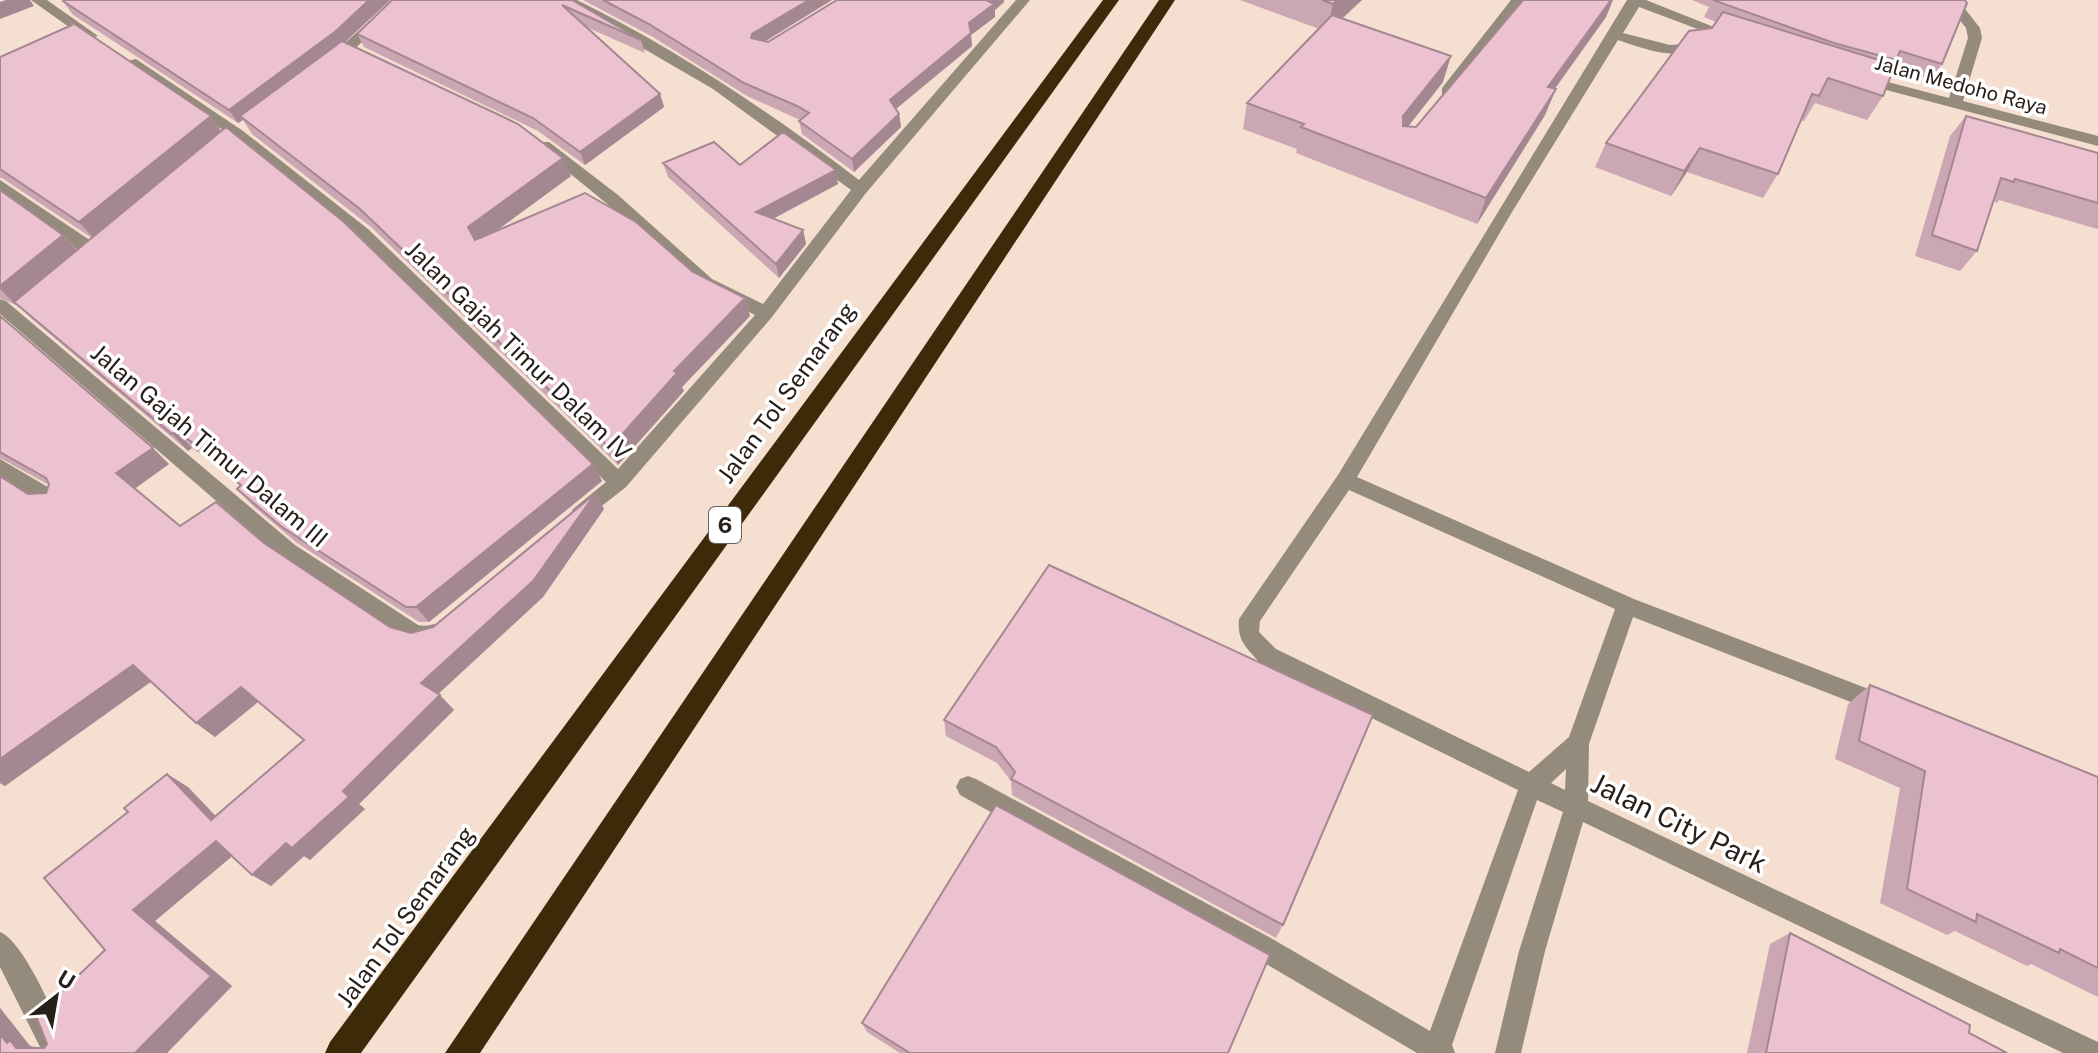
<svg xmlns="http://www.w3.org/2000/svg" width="2098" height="1053" font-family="'Public Sans',sans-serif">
  <rect width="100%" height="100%" fill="#f5dfd0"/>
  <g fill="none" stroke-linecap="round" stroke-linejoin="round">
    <path fill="#948b7c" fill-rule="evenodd" d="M31,0h16l51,36 -12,3z
      M393,0h15l-71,65h-10v-6z
      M560,0h17c101,50 193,112 282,180l157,-180h14l-164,193 -94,124 -146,170 -46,36 -7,-2 -3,-6 3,-6 33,-27 -250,-245 -123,-100 -109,-75 12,-3 107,72 125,98 250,240 137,-154 -55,-28 -94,-84 -67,-55v-6h10l69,53 94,84 51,25 88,-114 -138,-101z
      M1511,0h14l-73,94h-10v-6z
      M1627,0h19l93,37 -12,3 -88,-33 -16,26 47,12 16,-1 12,-7 7,4c-22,24 -60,8 -87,-1l-106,172 -155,265 277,122 258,99 3,7 -3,7 -8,3 -251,-98 -44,127 -1,57 510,241v11h-35l-480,-231 -38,129 -24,102h-26l24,-102 44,-139 -26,-12 -85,245 3,8h-38l-166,-98 -291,-160 -4,-8 4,-8 8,-3 8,3 293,158 161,94 88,-241 -258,-127c-14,-16 -23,-22 -21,-44l99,-144zM1349,490l266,119 -46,128 -40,35 -253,-123 -17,-17 1,-11zM1566,769l-1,21 -14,-7z
      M1944,0h14l22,28 2,10 -19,63 135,35v10l-242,-64 -2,-3 7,-4 88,23 19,-60 -2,-10z
      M0,180l100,67v8c-22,5 -81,-48 -100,-62z
      M0,299l6,2 289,244 123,80c11,3 17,-4 28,-1l3,7 -3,7 -21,7 -20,-5 -124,-83 -281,-243z
      M0,459l63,37 3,6 -3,6h-14l-49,-32z
      M0,932c26,11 59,93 70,121h-27l-43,-86z"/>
    <path fill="#3c2a09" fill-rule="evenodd" d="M1103,0h16l-758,1053h-36l5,-11z
      M1159,0h16l-695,1053h-35z"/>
  </g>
  <path fill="#cba6b3" d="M64,0h326l-45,42 226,134 -75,55 197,41 52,26 5,18 -68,71 2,4 -66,74 -247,-238 -119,-93 -9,-14 -5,3 -166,-109 -9,-13z
    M572,0l69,40 4,13 -59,-26 74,67 4,13 -79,58 -47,-34 -174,-84 -7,-13z
    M583,0h249l-67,42h3l236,-40 -9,8v7l-24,18 1,11 -76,63 3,5 2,13 -47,45 -52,-38 -3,-13 1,-1 -53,-24 -94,-59z
    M1240,0h122l-20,19 101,63 -35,44 8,1 190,-110 -51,72 -10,26 -68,109 -181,-71 1,-4 -54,-20 4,-26 72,-74z
    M1692,0h273l-23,64 -11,16 -37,-11 -11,27 -16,24 -52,-17 -11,18 -3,-1 -23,54 -15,24 -76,-26 -16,24 -76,-29 11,-24 110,-121 -12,-5 5,-10z
    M0,57l221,74 372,333 9,17 -173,141h-10l-122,-79 -45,-38 -15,-16 3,-3 -8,-8 2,-1 -42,-29 -4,3 -156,-132 -15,-15 -1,1 -16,-7v-108l63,45 14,15 15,-12 -90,-60h-2z
    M1966,116l132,37v75l-1,1 -98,-29 -2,3 -4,-2 -16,50 -17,20 -45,-15 35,-120z
    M663,163l175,21 -65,35 30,11 3,14 -27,34 -111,-101z
    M0,316l169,148 -34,24 45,38 84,17 126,84 21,6 22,-6 171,-118 -61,88 -105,97 16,16 -95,94 6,5 -55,51 -6,-4 -33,30 -39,-30 -77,65 77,65 -65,67h-167v-45l30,38 14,2 61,-98 23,-138 39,-38 21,13 27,29 89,-76 -46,-38 -43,35 -19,-14 -45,-41 -146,104 -5,-3v-307l28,18 18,-1 3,-8 -49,-27z
    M1049,565l234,360 -7,13 -264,-143 -1,-14 -14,-18 -51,-27 -2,-16z
    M1870,685l228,92v220l-67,-33 -4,2 -72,-35 -8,4 -67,-32 20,-115 -65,-29 13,-55z
    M1790,933l179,100 38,20h-260l23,-109z
    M862,1023l366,30h-328l-33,-21z"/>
  <path fill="#a58792" d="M6,0h24l4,6 -34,13v-17z
    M369,0h21l-47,44 -103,72 3,4 -5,3 -9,-13z
    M809,0h23l-77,47 -4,-9 1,-4z
    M990,0h14v2l-9,8v7l-24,18 1,11 -81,67 -1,-13 79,-77z
    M1337,0h25l-35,32 6,-28z
    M1611,0h2l-7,17 -69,96 11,-26z
    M1451,56l-8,26 -47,60 7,-26z
    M1556,89l-11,26 -68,109 9,-26z
    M660,94l4,13 -79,58 -5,-13z
    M899,114l2,13 -47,45 -2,-13z
    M211,116l12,18 -128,106 -16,-18z
    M1700,148l-13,24 -16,24 13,-25z
    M563,158l8,18 -94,69 -9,-18z
    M836,170l2,14 -79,42 -3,-14z
    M803,230l3,14 -27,34 -3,-14z
    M63,235l16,18 -63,52 -16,-16v-3z
    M745,298l5,18 -68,71 2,4 -66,74 -8,-17 64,-77z
    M177,432l15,16 -4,3 -16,-17z
    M153,448l16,16 -36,26 -17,-17z
    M593,464l9,17 -173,141 -13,-15z
    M596,493l8,16 -61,88 -108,100 -14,-14z
    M133,665l20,15 -148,106 -5,-3v-24z
    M241,687l17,15 -43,35 -19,-14z
    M440,695l14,15 -95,94 6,5 -55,51 -6,-4 -33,30 -19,-11z
    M167,774l21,13 43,45 -20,-12z
    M216,841l20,12 -81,68 77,65 -65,67h-32l-2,-143z
    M0,1008l30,38 7,2h-21l-9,-5 -7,-9z"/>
  <path fill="#ecc1d0" stroke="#a58792" stroke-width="2" d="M64,0h305l-33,31 -107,79 -166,-109z
    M392,0h180l69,40 -79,-35 98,89 -80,58 -47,-34 -176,-84z
    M603,0h206l-57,34 -1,4 17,4 69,-42h153l-2,1 6,3 -25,19 2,10 -81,67 9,14 -47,45 -53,-38 10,-8 -12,-7 -53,-23 -95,-59z
    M1322,0h15l-4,4z
    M1523,0h88l-63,87 8,2 -70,109 -185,-71 3,-3 -57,-21 85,-88 119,41 -48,60v10l13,1z
    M1713,0h252l2,3 -25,61 -42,-13 -4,9 -62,-17z
    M1723,12l172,53 -12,31 -55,-18 -9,18 -7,-2 -34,80 -78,-26 -16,23 -78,-28 83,-112 23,-3z
    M70,21l141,95 -132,106 -79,-53v-112l72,-32z
    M342,41l176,83 45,34 -95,69 7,13 110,-47 51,29 57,50 52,26 -71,73 3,2 -67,75 -250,-239 -120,-93z
    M1966,116l132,37v50l-83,-24 -1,3 -13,-4 -24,73 -45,-16z
    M226,127l118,95 249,242 -177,143h-10l-124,-80 -45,-38 4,-4 -9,-7 6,-4 -61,-42 -5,2 -158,-132z
    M783,132l53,38 -80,42 47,18 -27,34 -113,-101 51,-21 26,23z
    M0,190l63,45 -63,51z
    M0,316l153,132 -37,25 64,53 36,-24 48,41 126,84 21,6 22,-6 163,-134 -63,88 -112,102 19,12 -97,96 6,6 -57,51 -6,-5 -34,32 -36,-34 -83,69 78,66 -76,77h-135v-19l7,9 3,-3 6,8h28l3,-4 -11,-28 69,-66 -61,-72 84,-66 -4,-4 43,-34 44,46 93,-80 -63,-53 -45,36 -63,-58 -133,94v-283l28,18 18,-1 3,-9 -3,-6 -46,-26z
    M1049,565l324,150 -90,210 -272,-146 4,-7 -19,-25 -52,-27z
    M1870,685l228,92v191l-38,-19 -1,4 -82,-39 -1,8 -69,-33 18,-118 -66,-30z
    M996,805l274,150 -42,98h-318l-48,-30z
    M1790,933l180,92 -1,8 38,20h-241z"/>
  <g text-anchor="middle" stroke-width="7" stroke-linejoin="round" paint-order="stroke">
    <g font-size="20" fill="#271f1a" stroke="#fff">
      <text transform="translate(1961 85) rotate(15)" y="7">Jalan Medoho Raya</text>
    </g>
    <rect fill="#fff" stroke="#68625f" stroke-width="2" x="709" y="507" width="32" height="36" rx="6"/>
    <g font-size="22" font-weight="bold" fill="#271f1a">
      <text x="725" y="533">6</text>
    </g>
    <g font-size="24" fill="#271f1a" stroke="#fff">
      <text transform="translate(518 351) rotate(44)" y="8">Jalan Gajah Timur Dalam IV</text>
      <text transform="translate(787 393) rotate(-54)" y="8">Jalan Tol Semarang</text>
      <text transform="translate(209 446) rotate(40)" y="8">Jalan Gajah Timur Dalam III</text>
      <text transform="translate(406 917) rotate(-54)" y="8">Jalan Tol Semarang</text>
    </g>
    <g font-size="28" fill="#271f1a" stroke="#fff">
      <text transform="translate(1679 823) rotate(26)" y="10">Jalan City Park</text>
    </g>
  </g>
  <g transform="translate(56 997) rotate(31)" stroke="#ffffff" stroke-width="6" paint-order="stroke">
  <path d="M0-6L14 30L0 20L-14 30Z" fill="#271f1a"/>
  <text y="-12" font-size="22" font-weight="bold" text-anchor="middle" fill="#271f1a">U</text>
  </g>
</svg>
